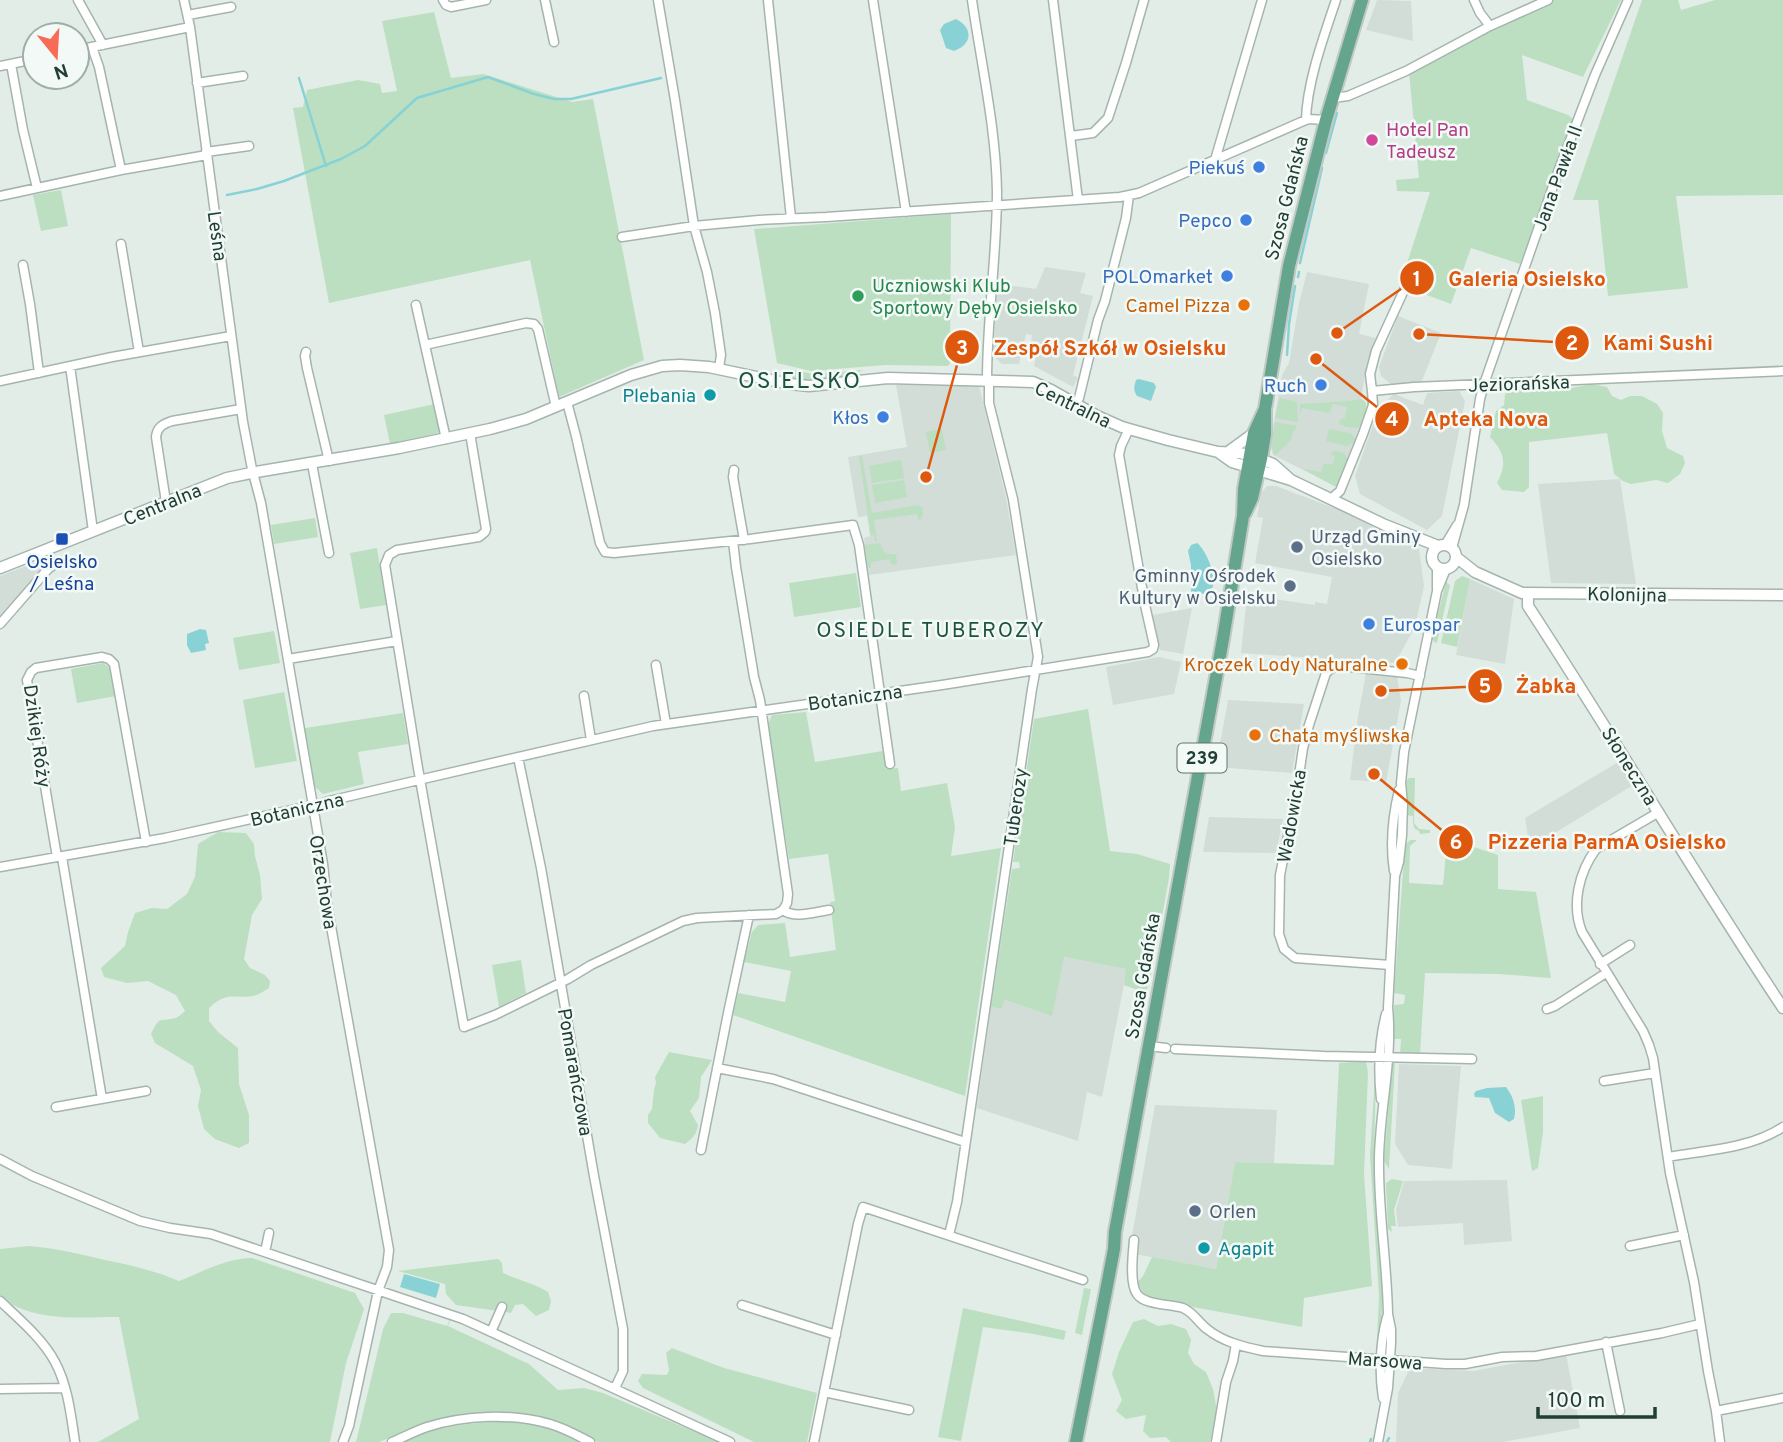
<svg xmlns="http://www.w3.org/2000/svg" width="1783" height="1442" font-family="Overpass,sans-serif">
  <rect width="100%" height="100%" fill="#e3ede7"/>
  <path fill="#d1ddd6" d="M1377,0l34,1 2,40 -47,-11z
    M1045,267l41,6 -6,20 13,3 -20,79 5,3 -5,9 -39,-21 4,-22 -7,-1 1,-8 -6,-1 -7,30h-17l-9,-9 5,-71 38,5z
    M1307,272l62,12 -10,50 17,4 -9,25 -6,36 4,2v11l-28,75 -64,-32 -3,-11 12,-69 7,-12 10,-60z
    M1398,316l43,17 -20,50 -29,2 -11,-9 -2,-9z
    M896,385l83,1 27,112 10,57 -147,20 -5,-37 6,-2 -3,-20 -9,1 -10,-60 59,-10z
    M1459,391l6,10 -23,115 -15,14 -67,-36 -5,-18 24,-68 15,-14 29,11 4,-12z
    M1620,479l16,105 -85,-1 -13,-99z
    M1267,486h9l55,21 12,3 76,39 5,37 -9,41 -20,36 -154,-10 6,-58 68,10v-3l12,2 5,-27 -77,-14 8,-45 -6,-1 4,-24z
    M47,558l2,4 -49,55v-41z
    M1470,579l44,20 -9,65 -49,-9z
    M1192,608l-9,46 -23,-4 -8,-35z
    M1159,657l22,5 -7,32 -61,11 -7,-38z
    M1366,674l31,3 4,24 -15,81 -36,-2 8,-64z
    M1228,700l76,4 -12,69 -74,-6v-12z
    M1620,761l15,23 -105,64 -5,-30z
    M1209,817l74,2 -7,34 -73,-1z
    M1063,957l64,12 -25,128 -15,-5 -9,49 -101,-33 14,-101 11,2 1,-10z
    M1399,1064l62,2 -9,103 -44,-4 -13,-21z
    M1155,1105l122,5 -3,53 -39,-1 -19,107 -87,-16z
    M1507,1180l5,61 -48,4 -1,-22 -65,4 -2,-17 8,-29z
    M1566,1354l14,74 -77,14h-107l2,-49 12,-25 63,3z"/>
  <path fill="#bbdfc0" d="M1553,0h68l-38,77 -61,-22 5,45 41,15 5,4 -53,145 -49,-16 -20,56 -51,-19 30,-93 -33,-1 -1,-11 23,-2 -10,-106z
    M1642,0h36l3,10 34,-10h68v195l-107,1 12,92 -80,8 -10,-96h-25z
    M434,12l17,66 32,-4 89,28 21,-3 51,261 -85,37 -29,-137 -201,43 -36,-195 10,-1 4,-17 51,-10 22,4 2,9 15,-2 -15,-70z
    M61,190l7,36 -27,5 -8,-36z
    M951,214l-1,149 -2,3 -63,-1 -74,6 -34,-8 -23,-134z
    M790,369l23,5 50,-4c-24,11 -42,14 -71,10v-4l-4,-1z
    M1592,384l15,3 5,9 9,4 9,-4h12l15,8 6,9 -1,18 5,17 16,8 2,7 -5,11 -12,9 -12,-3 -25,4 -8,-3 -9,-7 -7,-41 -78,9v45l-5,5 -22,-2 -5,-7c10,-19 8,-30 -7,-46l6,-26 8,-6 1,-11 10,-5h51z
    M1280,398l17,4 1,20 -23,-4z
    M1362,399l4,4c1,9 -2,20 -8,25l-11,-1 -8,-3 1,-4 5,-2 2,-11 -14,-3 -3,9 -28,-5 -2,7v-11l51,-3z
    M435,404l5,26 -2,3 -48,11 -6,-29z
    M1275,422l22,4 -5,8v5l-15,15 -3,1 -3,-11z
    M942,429l4,21 -16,3 -4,-21z
    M1329,429l21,4 6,6 -1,3 -8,4 -21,-5z
    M1335,451l9,2 4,7 -10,27 -4,-1 -31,-17 18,3 3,-8h9l2,-8 -5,-2z
    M859,456h3l10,57 47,-8 1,2 2,-1 1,8 -3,6h-1l-2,-6 -43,6 3,21h-2l-1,-6h-3z
    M901,460l3,18 -32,5 -3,-17z
    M904,480l3,17 -32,6 -3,-18z
    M315,518l3,19 -44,7 -3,-19z
    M880,543l4,9 4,2h8l1,10 -5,1 -2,-6 -19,3v6h-3l-3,-23z
    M377,548l9,57 -26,4 -10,-56z
    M856,573l5,34 -67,10 -5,-34z
    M1462,576l8,3 -13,68 -16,-4 14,-62z
    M1446,582l4,3 -13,58 -3,-1 -2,-4z
    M274,631l6,32 -41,7 -6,-32z
    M103,663l8,6 5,27 -39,7 -6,-34z
    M284,692l13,69 -42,7 -12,-68z
    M1088,709l22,142 27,3 33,10 -1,14 -16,89 -7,26 -22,-8 2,-16 -62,-12 -12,59 -48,-17 -2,10 -11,-2 21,-138 8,-1 -1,-6h-6l21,-143z
    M806,712l9,50 68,-11 3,18 12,-1 3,23 46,-8 8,44 -4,29 50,-8 -36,248 -232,-81 5,-22 47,9 6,-31 -47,-9 8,-30 6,-7 27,-2 5,34 46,-7 -6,-48 5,-1 -7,-47 -39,5 -21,-134 4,-10z
    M403,713l5,31 -50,8 6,32 -41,10 -8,-7 -10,-59z
    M1409,778h6l-1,45 5,6 11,1v3l-10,1 -1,-3 -4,-2 -2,-6v-7l-7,-1 1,-35z
    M218,832l28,1 8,11 1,12 5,19 2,24 -10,16 -8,44 6,9 15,7 5,6 -1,7c-5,3 -10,7 -16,8 -21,3 -25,-5 -44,12v13l9,11 20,16 1,36 10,31v28l-10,5 -24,-9 -11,-10 -6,-23 3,-16 -8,-24 -38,-23 -4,-9c10,-20 7,-11 24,-16 2,0 8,-5 10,-7l-9,-16 -28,-14 -21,2 -23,-6 -3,-9 24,-22 3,-14 7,-19 17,-5 15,1 20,-15 8,-17 3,-33z
    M1410,840h7l-7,6 -1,37 34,2 4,-42 27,4 24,8v34l38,3 15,86 -53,-4 -73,-1 -5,82h-20l1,-16h-7v-34l10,-1 1,-9 -11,-2 11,-148z
    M521,960l5,33 -27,14 -7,-42z
    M669,1052l43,8 -11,17 -2,21 -9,13 8,14c-1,9 -6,14 -13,19l-25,-6 -12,-15v-8l4,-6 2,-19 2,-7 -1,-6z
    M1366,1061l2,12 -4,101 8,112 -68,12 -2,29 -109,-20 -48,-11 -8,-13 6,-7 9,-19 64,12 19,-107 99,3 5,-102z
    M1395,1062l-6,107 -5,-8 8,-96z
    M1374,1063l2,12 -2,82 9,138 -3,45h-3l2,-44 -9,-140 5,-81z
    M1543,1096v36l-5,36 -6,3 -11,-71z
    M1392,1179l11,2 -9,29 2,16h-5l1,6 -4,-3 -2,-46z
    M29,1246c26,2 51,8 76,14 25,5 51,11 74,21 23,-9 48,-23 73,-23l103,35 9,16 -18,54 -16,79h-232l41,-23 -20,-102c-39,0 -87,6 -119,-21v-47z
    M498,1259l4,4 1,10c15,7 31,10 45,19l3,9 -2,9 -13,6 -13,-12 -8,1 -4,8 -55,-8 -8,21 81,38 29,26 26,-2 19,5 116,49h-121l-45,-20 -19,-5 13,9 37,16h-182c34,-16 68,-19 106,-21l-41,-6 -33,6 -55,21h-23l27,-113 8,-16h12l44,13 9,-21 -10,-11 -1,-10 -47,-13z
    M1084,1288l7,1 -9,46 -7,-2z
    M963,1308l103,23 -2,9 -36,-7 -45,-6 -22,114 -23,-4z
    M1144,1319l14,7 13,-2 15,5 5,11 -3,13 6,11 12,8 7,17 4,22 -7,31h-39l-5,-5 -16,1 -7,-7 3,-16 -20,4 -10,-8 6,-11 -10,-26 7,-22 14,-30z
    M672,1348l52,20 93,25 -10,49h-53l-111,-54 -5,-7 4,-7 25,1 2,-5 -3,-17z"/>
  <path fill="#88d2d5" d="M956,19c18,9 16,26 -2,32l-8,-3 -6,-18 4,-6z
    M1139,379l15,4 2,4 -5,14 -14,-5c-4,-6 -3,-10 -1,-16z
    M1197,543c10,7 29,50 5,51 -3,1 -7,-1 -11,-2v-27l-3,-14 3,-6z
    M200,629l6,1 3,13 -4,1 1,6 -15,3 -4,-8v-11z
    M1506,1087c7,9 11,20 8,32l-5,3 -14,-9 -6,-15 -14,-1 -1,-3 2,-3 11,-3z
    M404,1274l36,10 -4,14 -36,-11z"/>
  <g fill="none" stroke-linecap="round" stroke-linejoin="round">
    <path stroke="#88d2d5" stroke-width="2.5" d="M299,78l27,88
      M1326,153l11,-40
      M227,195l30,-6 27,-8 57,-22 24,-13 52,-48 71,-21 46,17 20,5h17l90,-21
      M1300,263l22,-95
      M1298,277l1,-5
      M1287,355l2,-31 6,-38
      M1370,1442l1,-3
      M1387,1442l2,-4"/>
    <defs>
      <path id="minor" d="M78,0l25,45
        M184,0l6,27 53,395 9,47 9,34 62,361 4,40 62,346 -2,17 -9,24 -29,135 -6,16
        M443,0l3,5 5,2 35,-7
        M545,0l9,42
        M658,0l17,100 19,126 13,46 8,41 6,42 -2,13
        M768,0l23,218
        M873,0l33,212
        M972,0c9,63 24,128 25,192 0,63 -10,125 -10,188
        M1053,0l25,200
        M1474,0l6,13 10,13
        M188,15l43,-8
        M92,47l7,20 22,103
        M77,50l113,-23
        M11,64l12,66 14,58
        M0,66l35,-7
        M197,83l46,-7
        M1333,98l15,-2 58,-25 84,-45 58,-26
        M1306,120c1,-38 18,-84 30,-120
        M1071,136l22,-3 15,-15 18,-55 18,-63
        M206,152l43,-6
        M1215,160l47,-160
        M0,196l121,-26 86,-15
        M622,237l72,-11 65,-6 67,-3 294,-20 19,-4 169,-74 18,1
        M121,244l18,108
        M23,265l7,39 9,69
        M416,305l30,134
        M425,345l101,-22 8,1 4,5 18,78
        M306,352l-1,4 2,12 22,93
        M70,366l23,165
        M0,381l112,-24 119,-21
        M1372,391l-2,-17 6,-23 28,-61
        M567,402l9,34 24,107 5,9 9,1 136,-14 103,-14 6,20 31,219
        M1076,404l3,-6 19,-78 7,-19 21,-83 3,-23
        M470,433l16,96 -1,3 -6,5 -82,13 -8,5 -4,10 33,203 46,259 31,-12 73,-36 23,-14 92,-44 14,-3 79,-4 7,-4 4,-7 1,-9 -28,-194 -6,-23 -18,-110 -3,-26
        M312,464l17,89
        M734,470l-1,7 11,63
        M1332,498l8,-7 23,-57 10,-29 -1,-14 42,-4 369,-16
        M166,502l-10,-65c1,-10 7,-13 16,-16l69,-12
        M1445,545l12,-20
        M1452,548l12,-43 16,-106 4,-15 74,-212 37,-97 33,-75
        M1437,589v-22
        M0,624l48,-55 8,-6
        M288,659l109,-18
        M656,665l10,59
        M584,696l7,44
        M518,757l23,111 53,308 29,153v42l-8,17
        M1659,812l-63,37c-17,23 -25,56 -14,83l61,99 6,14 4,13 17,115 24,109 14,89 8,40 4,31
        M57,857l-30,-177 4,-8 5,-4 66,-11 7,2 5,5 32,178
        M62,857l40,242
        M0,867l165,-29 131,-29 17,-2 16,-6 81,-19 243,-56 289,-41 206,-33 5,-3 1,-4 -9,-40 -26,-150 2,-9 8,-17
        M1394,871c-4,-26 -1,-56 5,-81
        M783,910c12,9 31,2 46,0
        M1600,964l30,-19
        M1390,965l-95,-7 -11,-9 -5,-15 1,-59 16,-79 7,-48 6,-23 17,-52 6,-5 8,-2 67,7 13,3
        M1547,1009l8,-3 51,-33
        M1149,1046l17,2
        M1175,1049l149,7 148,3
        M717,1068l56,11 192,63
        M1604,1081l51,-8
        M1381,1099c-3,-28 -2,-58 5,-85
        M56,1107l90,-16
        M701,1150l27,-137 21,-98
        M1668,1157c39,-7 81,-8 115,-30
        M0,1159l32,17 108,45 30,7 41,6 252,85 267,123
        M949,1235l8,-33 75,-513 6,-32 -25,-158 -24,-96v-23
        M1134,1240c-1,13 -5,43 3,54 7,11 33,10 46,14 10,4 16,15 24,21 16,13 37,18 56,22l183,13h19l37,-7 34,-1 126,-23 38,-9
        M1630,1246l54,-11
        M265,1252l4,-19
        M0,1301c19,18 43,38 55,61 13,24 16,54 20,80
        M742,1305l94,30
        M491,1332l11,-25
        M1606,1342l14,69
        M0,1389l65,-1
        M824,1392l85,18
        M1383,1398c-4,-25 -3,-56 4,-81
        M1716,1411l67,-13
        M392,1442c12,-5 23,-11 35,-15 38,-12 85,-14 123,-3 14,4 27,11 40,18
        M814,1442l44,-218 5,-17 220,73
        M1216,1442l10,-60 7,-21 3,-17
        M1378,1442l10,-54 3,-45v-14l-3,-15c-1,-52 -10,-104 -9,-156 1,-51 14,-99 9,-150l7,-132 4,-14 3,-27 1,-31 -2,-21 3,-31 33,-161 9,-22"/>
      <path id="tertiary" d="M1218,452l14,10 59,18 94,45 53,21
        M1228,452l26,-19
        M1432 557a12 12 0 1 1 24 0a12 12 0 1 1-24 0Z
        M1456,557l19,15 47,21 261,2
        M0,568l227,-90 29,-6 143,-24 91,-19 36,-10 105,-44 31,-9 18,-1 29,2 81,17 19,2 79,-8 145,4 18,8 46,26 25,11 46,13 50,12 22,1 21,6 12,5 18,16
        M1528,594v12c87,133 167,270 255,402"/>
      <path id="primary" d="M1245,513l7,-15 9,-39 4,-25v-25l24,-143 37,-146 36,-120
        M1076,1442l30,-151 8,-42 1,-17 108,-593 20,-123 1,-27 10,-56 11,-24"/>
    </defs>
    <use href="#minor" stroke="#a5b5ae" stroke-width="11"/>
    <use href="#tertiary" stroke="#a5b5ae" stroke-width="13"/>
    <use href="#primary" stroke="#c1c9c6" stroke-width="16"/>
    <use href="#minor" stroke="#fff" stroke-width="8"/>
    <use href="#tertiary" stroke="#fff" stroke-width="10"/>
    <use href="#primary" stroke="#65a58d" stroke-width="12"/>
  </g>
  <circle fill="#d1479c" stroke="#f3f9f6" stroke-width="2.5" cx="1372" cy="140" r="7"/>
  <g fill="#3f7fe0" stroke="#f3f9f6" stroke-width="2.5">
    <circle cx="1259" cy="167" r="7"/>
    <circle cx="1246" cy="220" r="7"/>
    <circle cx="1227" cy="276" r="7"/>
    <circle cx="1321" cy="385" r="7"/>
    <circle cx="883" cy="417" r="7"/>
    <circle cx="1369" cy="624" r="7"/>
  </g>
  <circle fill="#2e9e5b" stroke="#f3f9f6" stroke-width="2.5" cx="858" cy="296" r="7"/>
  <g fill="#e8710a" stroke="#f3f9f6" stroke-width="2.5">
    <circle cx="1244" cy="305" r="7"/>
    <circle cx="1402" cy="664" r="7"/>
    <circle cx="1255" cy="735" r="7"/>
  </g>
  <g fill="#0f9aa8" stroke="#f3f9f6" stroke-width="2.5">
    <circle cx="710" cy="395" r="7"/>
    <circle cx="1204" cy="1248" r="7"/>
  </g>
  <rect fill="#1a4fb4" stroke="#f3f9f6" stroke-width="2.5" x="55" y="532" width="14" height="14" rx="3.5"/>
  <g fill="#5c6f8a" stroke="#f3f9f6" stroke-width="2.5">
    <circle cx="1297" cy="547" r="7"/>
    <circle cx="1290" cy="586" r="7"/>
    <circle cx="1195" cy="1211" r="7"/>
  </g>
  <g text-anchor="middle" stroke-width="5" stroke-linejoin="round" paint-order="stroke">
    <rect fill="#f3f9f6" stroke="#60776e" stroke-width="2" x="1177.5" y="743.5" width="49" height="29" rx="5"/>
    <g font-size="18" font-weight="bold" fill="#213f34">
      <text x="1202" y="764">239</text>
    </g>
    <g font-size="19" fill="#b23c85" stroke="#f3f9f6" text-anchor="start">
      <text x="1386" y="136">Hotel Pan<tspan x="1386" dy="22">Tadeusz</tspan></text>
    </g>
    <g font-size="19" fill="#366cbe" stroke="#f3f9f6" text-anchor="end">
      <text x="1245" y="174">Piekuś</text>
      <text x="1232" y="227">Pepco</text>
      <text x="1213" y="283">POLOmarket</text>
      <text x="1307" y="392">Ruch</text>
      <text x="869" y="424">Kłos</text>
      <text x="1383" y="631" text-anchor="start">Eurospar</text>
    </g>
    <g font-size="19" fill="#213f34" stroke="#f3f9f6">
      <text transform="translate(1557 178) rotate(-70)" y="7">Jana Pawła II</text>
      <text transform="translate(1286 198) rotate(-76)" y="7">Szosa Gdańska</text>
      <text transform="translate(218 236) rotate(82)" y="7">Leśna</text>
      <text transform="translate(1519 383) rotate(-2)" y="7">Jeziorańska</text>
      <text transform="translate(1073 404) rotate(26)" y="7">Centralna</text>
      <text transform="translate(162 504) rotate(-22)" y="7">Centralna</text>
      <text transform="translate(1627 594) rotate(1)" y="7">Kolonijna</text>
      <text transform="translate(855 697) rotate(-8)" y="7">Botaniczna</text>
      <text transform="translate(38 736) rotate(82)" y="7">Dzikiej Róży</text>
      <text transform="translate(1630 766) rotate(58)" y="7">Słoneczna</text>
      <text transform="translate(1015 807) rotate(-82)" y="7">Tuberozy</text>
      <text transform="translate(297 809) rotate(-13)" y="7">Botaniczna</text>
      <text transform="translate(1291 816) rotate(-80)" y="7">Wadowicka</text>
      <text transform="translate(324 882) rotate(81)" y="7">Orzechowa</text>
      <text transform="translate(1142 976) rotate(-80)" y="7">Szosa Gdańska</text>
      <text transform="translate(576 1072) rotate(80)" y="7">Pomarańczowa</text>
      <text transform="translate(1385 1360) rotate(4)" y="7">Marsowa</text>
    </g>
    <g font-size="19" fill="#27864d" stroke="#f3f9f6" text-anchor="start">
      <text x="872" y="292">Uczniowski Klub<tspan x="872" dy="22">Sportowy Dęby Osielsko</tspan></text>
    </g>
    <g font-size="19" fill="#c56008" stroke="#f3f9f6" text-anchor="end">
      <text x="1230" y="312">Camel Pizza</text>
      <text x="1388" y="671">Kroczek Lody Naturalne</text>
      <text x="1269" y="742" text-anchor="start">Chata myśliwska</text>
    </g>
    <g font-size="19" fill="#0d838f" stroke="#f3f9f6" text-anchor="end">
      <text x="696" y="402">Plebania</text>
      <text x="1218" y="1255" text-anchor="start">Agapit</text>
    </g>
    <g font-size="19" fill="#4e5e75" stroke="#f3f9f6" text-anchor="start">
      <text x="1311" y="543">Urząd Gminy<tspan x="1311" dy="22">Osielsko</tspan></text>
      <text x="1276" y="582" text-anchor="end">Gminny Ośrodek<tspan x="1276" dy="22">Kultury w Osielsku</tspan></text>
      <text x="1209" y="1218">Orlen</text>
    </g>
    <g font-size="19" fill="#164399" stroke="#f3f9f6">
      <text x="62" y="568">Osielsko<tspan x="62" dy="22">/ Leśna</tspan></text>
    </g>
    <g font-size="21" letter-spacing="2" fill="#1c533f" stroke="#f3f9f6">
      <text x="931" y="637">OSIEDLE TUBEROZY</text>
    </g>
    <g font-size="23" letter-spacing="2" fill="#1c533f" stroke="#f3f9f6">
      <text x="800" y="388">OSIELSKO</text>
    </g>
  </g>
  <path fill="none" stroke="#de580e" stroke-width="2.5" d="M1337 333L1417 278M1419 334L1572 343M926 477L962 347M1316 359L1392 419M1381 691L1485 686M1374 774L1456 842"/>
  <g fill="#de580e" stroke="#f3f9f6" stroke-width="2.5">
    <circle cx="1337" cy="333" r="7"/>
    <circle cx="1419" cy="334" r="7"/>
    <circle cx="926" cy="477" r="7"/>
    <circle cx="1316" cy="359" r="7"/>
    <circle cx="1381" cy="691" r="7"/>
    <circle cx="1374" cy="774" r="7"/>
    <circle cx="1417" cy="278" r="18"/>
    <circle cx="1572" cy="343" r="18"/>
    <circle cx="962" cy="347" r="18"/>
    <circle cx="1392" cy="419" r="18"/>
    <circle cx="1485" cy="686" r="18"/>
    <circle cx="1456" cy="842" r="18"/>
  </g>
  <g font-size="21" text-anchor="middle" font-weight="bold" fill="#fff">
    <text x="1417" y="286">1</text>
    <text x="1572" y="350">2</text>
    <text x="962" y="355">3</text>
    <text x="1392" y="426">4</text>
    <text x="1485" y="693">5</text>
    <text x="1456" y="849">6</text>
  </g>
  <g font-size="21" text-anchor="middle" font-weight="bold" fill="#de580e" stroke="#f3f9f6" stroke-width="5" stroke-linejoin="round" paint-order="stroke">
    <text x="1527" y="286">Galeria Osielsko</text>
    <text x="1658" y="350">Kami Sushi</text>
    <text x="1110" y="355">Zespół Szkół w Osielsku</text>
    <text x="1486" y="426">Apteka Nova</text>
    <text x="1546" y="693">Żabka</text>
    <text x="1607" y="849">Pizzeria ParmA Osielsko</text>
  </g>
  <g transform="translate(56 56) rotate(162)"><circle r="33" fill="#f3f9f6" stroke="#9fafa8" stroke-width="2"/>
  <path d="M0-5L12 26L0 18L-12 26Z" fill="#f86b56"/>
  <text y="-10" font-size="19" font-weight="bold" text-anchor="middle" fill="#213f34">N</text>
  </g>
  <path d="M1538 1407v10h117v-10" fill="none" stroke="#213f34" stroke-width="3.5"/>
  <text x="1548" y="1407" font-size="21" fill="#213f34" stroke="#f3f9f6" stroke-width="5" paint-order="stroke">100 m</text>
</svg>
